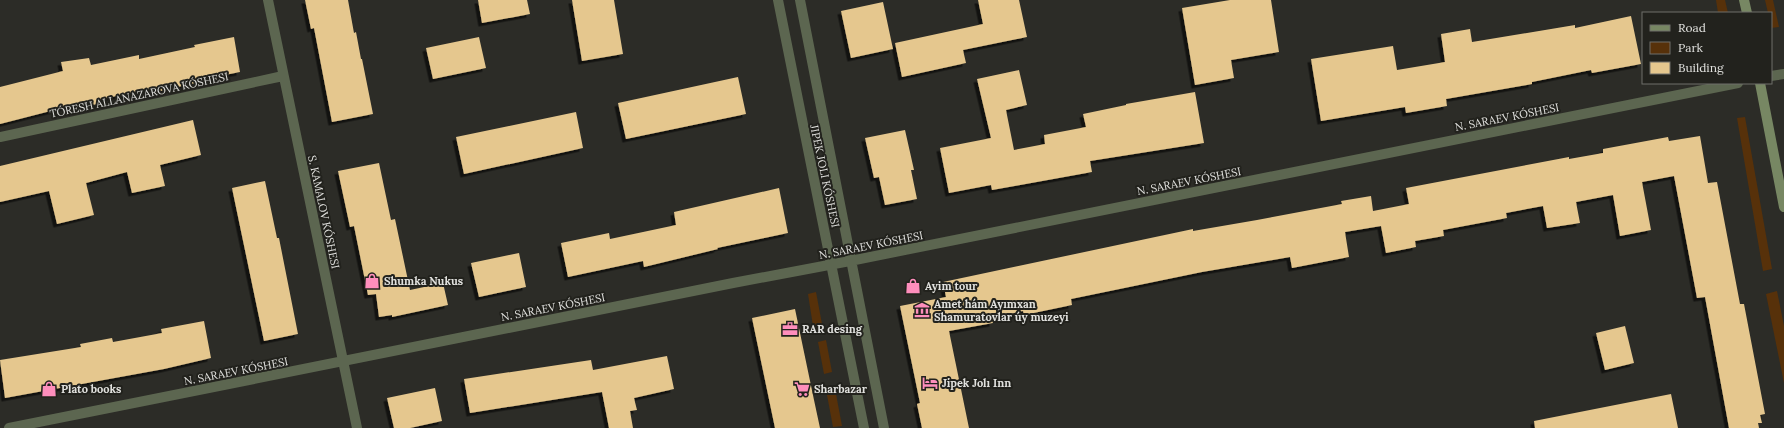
<svg xmlns="http://www.w3.org/2000/svg" width="1784" height="428" font-family="Lora,serif">
  <defs>
    <filter id="shadow"><feDropShadow dx="-3.5" dy="3.5" stdDeviation="0" flood-color="#0009"/></filter>
  </defs>
  <rect width="100%" height="100%" fill="#2c2c27"/>
  <path fill="#57310a" d="M1716,0h9l3,13h-10z
    M1765,0h8l6,27 -8,1v-15h-3z
    M1745,117l27,152 -9,2 -26,-153z
    M1777,291l7,35v57l-18,-89z
    M816,292l6,32 -9,2 -5,-32z
    M826,340l6,32 -8,2 -6,-32z
    M836,394l6,32 -9,1 -6,-32z"/>
  <path fill="#e5c78e" filter="url(#shadow)" d="M305,0h43l6,33 2,-1 5,27h1l11,55 -41,8 -18,-94 -3,1z
    M478,0h49l3,14 -48,9z
    M572,0h42l9,54 -41,7z
    M978,0h41l8,37 -64,13 3,13 -64,14 -7,-34 88,-19z
    M1230,0h41l8,52 -48,8 3,18 -39,7 -13,-77z
    M883,2l10,47 -42,9 -10,-47z
    M1631,16l10,48 -49,9 -1,-3 -59,12v2l-86,15 1,7 -41,7 -1,-6 -84,14 -10,-62 82,-13 4,24 48,-8 -4,-28 29,-5 2,13 103,-17v3z
    M234,37l6,35 -46,9 1,2 -39,9 -1,-4 -58,12 1,4 -28,5v-3l-70,18v-37l63,-16 -2,-9 28,-4 2,7 48,-10v4l56,-12 -1,-2z
    M479,37l7,31 -53,11 -7,-31z
    M1019,70l8,35 -21,5 8,40 31,-6 -1,-9 42,-8 -3,-13 43,-9v-1l69,-12 9,51 -114,18 2,11 -100,18 -1,-5 -42,8 -9,-45 51,-10 -14,-59z
    M738,77l8,37 -120,25 -8,-36z
    M576,112l7,36 -119,26 -8,-37z
    M193,120l8,35 -41,10 5,21 -33,7 -5,-21 -41,11 8,32 -37,9 -8,-33 -49,11v-36z
    M905,130l9,40h-3l6,29 -32,6 -6,-28 -5,1 -9,-40z
    M1700,136l8,47 9,-1 23,122h4l21,110 -5,1 2,8h-4l1,5h-30l-24,-131 -8,1 -23,-122 -32,6 9,48 -31,6 -7,-41 -37,7 4,21 -33,5 -4,-22 -37,7 1,5 -64,12 1,6 -29,5 1,6 -30,6 -5,-27 -36,6 4,25 -57,11 -2,-11 -88,15 -131,27 1,6 -48,10 -1,-4 -31,7 1,5 -44,8 20,97h-47l-5,-24 3,-1 -20,-97 46,-9 -3,-15 250,-53v2l64,-11 85,-16 -1,-3 30,-5 2,15 36,-7 -3,-16 163,-31v2l34,-6v-4l65,-12 1,4z
    M379,163l12,57 4,-1 15,71 33,-7 5,22 -56,12v-2l-13,2 -3,-23 -8,1 -14,-69 -4,1 -12,-56z
    M265,181l12,57h2l19,96 -34,7 -32,-153z
    M779,188l9,45 -71,15 1,1 -74,18 -1,-6 -75,16 -7,-34 48,-10 1,6 66,-14 -2,-13z
    M519,253l7,34 -47,10 -8,-34z
    M795,309l19,91 6,28h-45l-23,-110z
    M204,321l7,37 -47,11 -159,29 -5,-38 81,-13 -1,-3 32,-6 1,4 49,-9 -1,-4z
    M1625,326l9,37 -29,7 -9,-37z
    M667,356l7,33 -40,9 3,12 -7,1 3,17h-24l-7,-36 -132,21 -6,-34 127,-19 2,10z
    M435,388l7,33 -32,7h-16l-7,-30z
    M1671,394l7,34h-143l-1,-7z"/>
  <g fill="none" stroke-linecap="round" stroke-linejoin="round">
    <path stroke="#5c6650" stroke-width="10" d="M268,0l89,428
      M778,0l86,428
      M800,0l84,428
      M1771,76l13,-2
      M0,137l283,-61
      M9,428l724,-145 117,-22 888,-178"/>
    <path stroke="#778763" stroke-width="10" d="M1744,0l3,13
      M1760,83l24,124"/>
  </g>
  <defs>
    <symbol id="shop-bare" viewBox="-9 -9 18 18"><path d="M-5-2.5h2.3a2.7 3.5 0 0 1 5.4 0H5L5.5 6h-11ZM-1.5-2.5h3a1.5 2.3 0 0 0-3 0Z" fill="#fe8ebc" stroke="#22221d" stroke-width="2.5" paint-order="stroke"/></symbol>
    <symbol id="museum-bare" viewBox="-9 -9 18 18"><path d="M0-6L6-3V-2H-6V-3ZM-5-1h2V3h-2ZM-1-1h2V3h-2ZM3-1h2V3H3ZM-6 4H6V6H-6Z" fill="#fe8ebc" stroke="#22221d" stroke-width="2.5" paint-order="stroke"/></symbol>
    <symbol id="office-bare" viewBox="-9 -9 18 18"><path d="M-6-3h4V-5.5h4V-3h4V5H-6ZM-1-4.5V-3h2v-1.5ZM-6 0V1H6V0Z" fill="#fe8ebc" stroke="#22221d" stroke-width="2.5" paint-order="stroke"/></symbol>
    <symbol id="hotel-bare" viewBox="-9 -9 18 18"><path d="M-6-4.5h1.5V1H6V5H4.5V3h-9V5H-6ZM-4 0a1.8 1.8 0 1 1 3.6 0ZM.5 0V-2.5h3Q6-2.5 6 0Z" fill="#fe8ebc" stroke="#22221d" stroke-width="2.5" paint-order="stroke"/></symbol>
    <symbol id="supermarket-bare" viewBox="-9 -9 18 18"><path d="M-6-5.5h2.5l.6 2H6L4.5 2H-2.5L-4.4-4H-6ZM-1.5 3.2a1.3 1.3 0 1 0 .1 0ZM3 3.2a1.3 1.3 0 1 0 .1 0Z" fill="#fe8ebc" stroke="#22221d" stroke-width="2.5" paint-order="stroke"/></symbol>
  </defs>
  <g fill-rule="evenodd">
    <use href="#shop-bare" x="361" y="270" width="22" height="22"/>
    <use href="#shop-bare" x="902" y="275" width="22" height="22"/>
    <use href="#museum-bare" x="911" y="299" width="22" height="22"/>
    <use href="#office-bare" x="779" y="318" width="22" height="22"/>
    <use href="#hotel-bare" x="919" y="372" width="22" height="22"/>
    <use href="#shop-bare" x="38" y="378" width="22" height="22"/>
    <use href="#supermarket-bare" x="791" y="378" width="22" height="22"/>
  </g>
  <g text-anchor="middle" stroke-width="4" stroke-linejoin="round" paint-order="stroke">
    <g font-size="11" fill="#e1e1de" stroke="#22221d">
      <text transform="translate(139 95) rotate(-12)" y="4">TÓRESH ALLANAZAROVA KÓSHESI</text>
      <text transform="translate(1507 117) rotate(-11)" y="4">N. SARAEV KÓSHESI</text>
      <text transform="translate(825 176) rotate(78)" y="4">JIPEK JOLI KÓSHESI</text>
      <text transform="translate(1189 181) rotate(-11)" y="4">N. SARAEV KÓSHESI</text>
      <text transform="translate(324 212) rotate(78)" y="4">S. KAMALOV KÓSHESI</text>
      <text transform="translate(871 245) rotate(-11)" y="4">N. SARAEV KÓSHESI</text>
      <text transform="translate(553 307) rotate(-11)" y="4">N. SARAEV KÓSHESI</text>
      <text transform="translate(236 371) rotate(-11)" y="4">N. SARAEV KÓSHESI</text>
    </g>
    <g font-size="11" font-weight="bold" fill="#e1e1de" stroke="#22221d" text-anchor="start">
      <text x="384" y="285">Shumka Nukus</text>
      <text x="925" y="290">Ayim tour</text>
      <text x="934" y="308">Amet hám Ayımxan<tspan x="934" dy="13">Shamuratovlar úy muzeyi</tspan></text>
      <text x="802" y="333">RAR desing</text>
      <text x="942" y="387">Jipek Jolı Inn</text>
      <text x="61" y="393">Plato books</text>
      <text x="814" y="393">Sharbazar</text>
    </g>
  </g>
  <rect x="1642" y="12" width="130" height="72" fill="#22221d" stroke="#6e6e6a"/>
  <rect x="1650" y="25" width="20" height="6" fill="#778763" stroke="#6e6e6a"/>
  <text x="1678" y="32" font-size="12" fill="#e1e1de">Road</text>
  <rect x="1650" y="42" width="20" height="12" fill="#57310a" stroke="#6e6e6a"/>
  <text x="1678" y="52" font-size="12" fill="#e1e1de">Park</text>
  <rect x="1650" y="62" width="20" height="12" fill="#e5c78e" stroke="#6e6e6a"/>
  <text x="1678" y="72" font-size="12" fill="#e1e1de">Building</text>
</svg>
